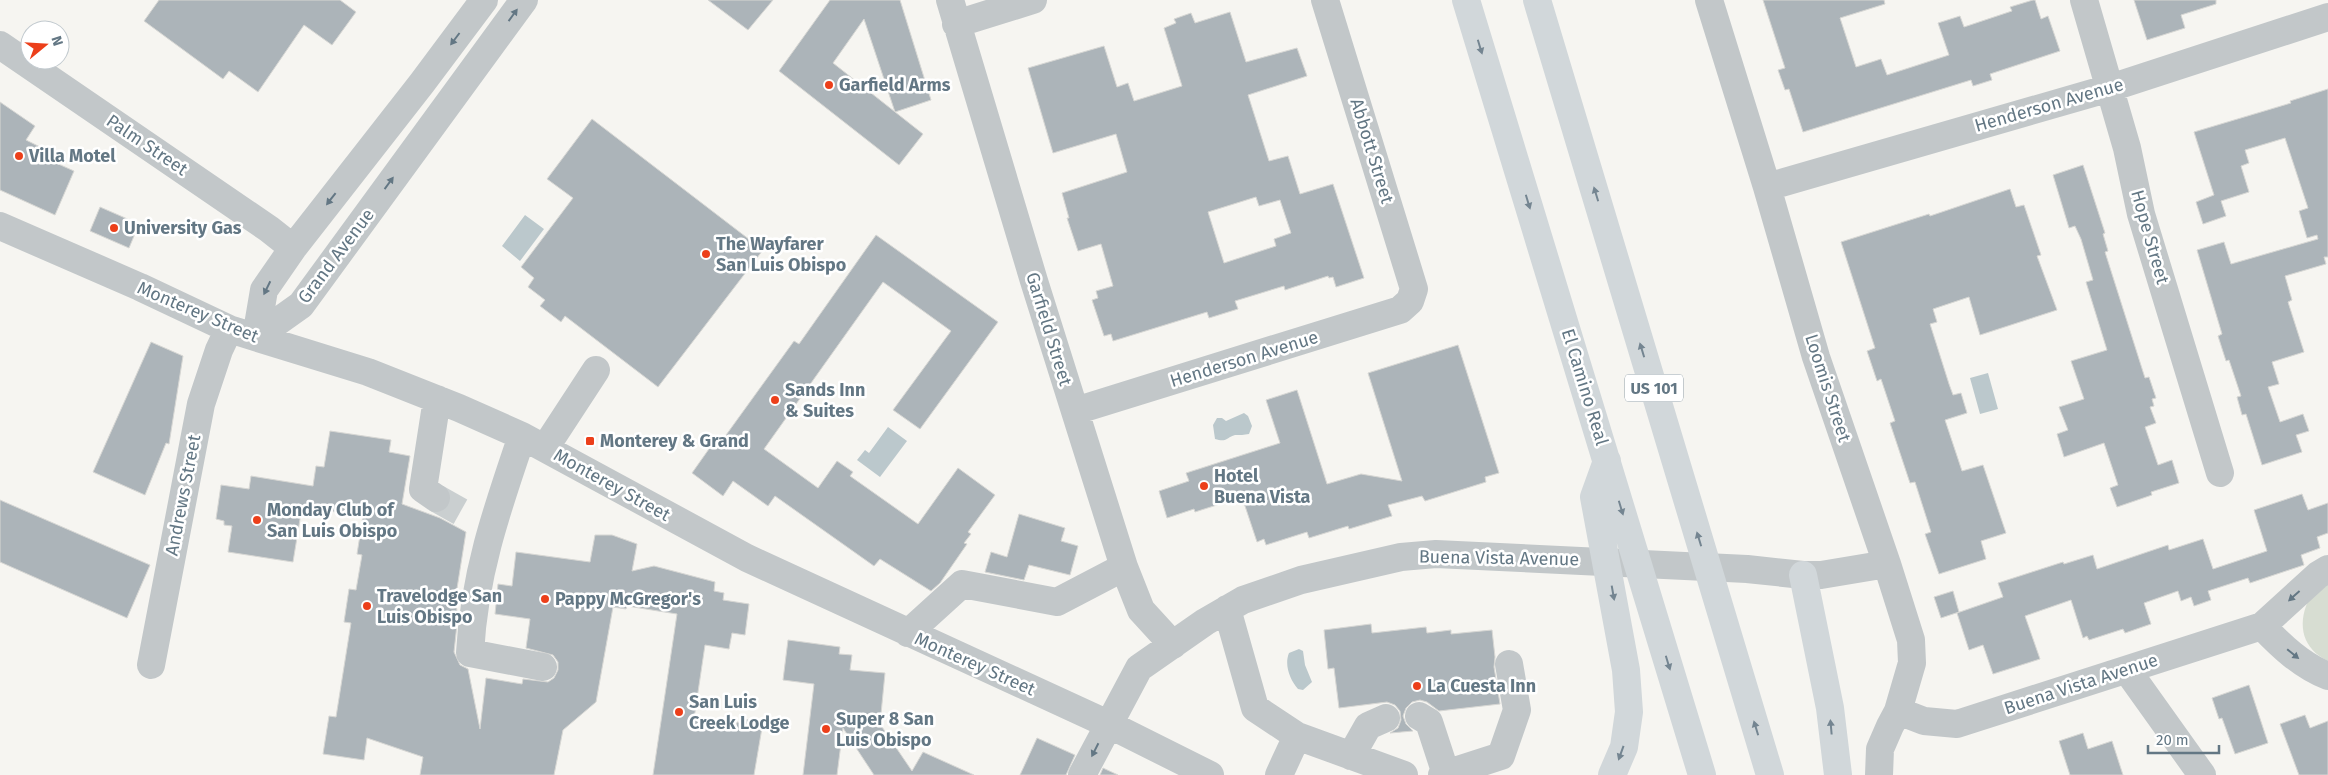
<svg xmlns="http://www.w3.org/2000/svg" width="2328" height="775" font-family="'Fira Sans',sans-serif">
  <rect width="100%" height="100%" fill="#f6f5f1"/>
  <path fill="#d7ddd2" d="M2328,581v80c-25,-12 -31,-35 -20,-60 4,-8 14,-14 20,-20z"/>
  <path fill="#bbc8cc" d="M525,215l19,14 -24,32 -18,-15z
    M1988,373l10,36 -18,5 -10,-36z
    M1244,413l4,3 4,10 -3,8c-5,1 -9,1 -14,1 -8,2 -8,8 -20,4l-2,-14 4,-7h5l4,3z
    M888,427l19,14 -27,36 -23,-17 8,-10 4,3z
    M1299,649l4,2 2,14 7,17 -9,8 -5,-1c-8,-9 -14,-24 -9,-36z"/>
  <path fill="#acb4b9" stroke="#d7d7d4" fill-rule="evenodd" d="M159,0h181l16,12 -24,33 -28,-20 -46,67 -29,-21 -6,8 -79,-58z
    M708,0h65l-25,30z
    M830,0h70l31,100 -36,12 -31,-93 -31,44 90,71 -24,31 -120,-94z
    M1763,0h121l1,4 -45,14 16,49 25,-8 6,16 62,-20 -11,-32 22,-7 4,11 48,-16 -2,-4 23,-7h2l6,19 7,-3 12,35 -70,23 2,6 -19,6 -2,-6 -168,52 -14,-43 -4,1 -7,-20 7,-2z
    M2134,0h82v4l-35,11 4,13 -38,12z
    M1230,12l16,50 51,-14 10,28 -59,19 21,66 19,-5 12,38 33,-10 31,94 -28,9 -3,-10 -4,1 -1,-2 -43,14 -1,-4 -49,15 3,8 -29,9 -2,-6 -94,29 -2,-7 -7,2 -12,-36 6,-2 -2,-7 17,-5 -12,-42 -23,7 -11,-33h2l-7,-25 65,-21 -11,-38 -63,19 -25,-85 76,-22 13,41 11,-4 6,18 48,-15 -18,-58 12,-5 -2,-4 17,-6 4,10zM1256,197l3,9 21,-6 11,33 -17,6 2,7 -52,17 -16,-51z
    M2328,89v168h-4l2,7 -41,12 7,24 -4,2 16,50 -32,10 7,22 -11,3 12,35 23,-8 6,17 -13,4 6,17 -40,13 -16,-51 -4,1 -5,-18 4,-1 -12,-36 -3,1 -8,-25 4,-2 -25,-84 27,-8 7,22 87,-25 -1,-4 -10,3 -8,-27 9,-3 -23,-70 -40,12 4,13 -8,3 8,26 -28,9 5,15 -23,8 -7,-22 18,-7 -20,-63 97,-29 -1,-2z
    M0,102l35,24 -9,14 16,8 -4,7 36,16 -19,44 -55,-25z
    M592,119l171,131 -105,137 -93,-71 -4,6 -21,-16 5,-6 -17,-13 6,-9 -13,-11 52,-69 -26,-19z
    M2083,165l22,68 -2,1 5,17 -3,1 40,126 4,-1 7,21 -4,1 2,7 -4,1 6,16 -11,4 13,38 14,-5 7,23 -28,9 1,3 -35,12 -7,-19 8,-3 -14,-42 -40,14 -7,-23 11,-4 -9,-23 25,-8 -13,-38 36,-11 -21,-68 7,-2 -12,-41 -6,-13 -6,2 -16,-53z
    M2010,189l6,18 8,-2 17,50 -4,1 20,54 -77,25 -11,-38 -36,12 4,13 -7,2 19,60 4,11 8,-2 6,20 -22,7 17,51 21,-6 23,68 -25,8 5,18 -47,15 -14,-40 6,-2 -16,-50 -5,1 -20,-60 5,-2 -14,-42 -4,2 -10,-30 8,-3 -34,-106 88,-28 1,2z
    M100,207l39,17 -10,24 -39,-17z
    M876,235l122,87 -78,107 -27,-19 58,-79 -68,-49 -119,167 54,39 19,-27 16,11 -3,4 68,48 40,-56 37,27 -27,37 3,2 -7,9 3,1 -27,39 -9,8 -51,-32 -6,7 -99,-70 -7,10 -35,-25 -10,15 -31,-23 24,-34 5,3 73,-101 5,3z
    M151,342l32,14 -14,88 -3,-1 -21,52 -52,-23z
    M1458,345l41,128 -14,4 1,5 -61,19 -3,-5 -34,9 4,11 -43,13 -1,-3 -39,12 -2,-6 -41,13 -2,-6 -7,3 -15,-45 -47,15 -1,-3 -27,9 -8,-27 30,-10 -3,-8 94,-30 -14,-43 31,-10 30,94 34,-10 41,7 -34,-108z
    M330,431l61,9 -2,12 21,4 -8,48 38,14 26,14 -11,69 3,14 -4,37 6,13 8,4 12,60 6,-51 36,6 1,-5 25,3 6,-4 4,-8v-8l-5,-7 -27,-7 4,-29 -35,-5 3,-30 14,2 4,-34 74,10 5,-27h17l25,9 -5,27 22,-5 61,16 -1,9 10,2 -1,7 26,4 -4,31 -13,-2 -3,16 -24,-4 -11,74 42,7 1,-4 6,1 1,-4 19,3 -9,53h-101l24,-161 -50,-8 -1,3 -13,-2 -17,95 -33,28 -9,45h-134l3,-18 -56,-19 -3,22 -41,-6 6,-38 7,1 15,-94 -7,-1 5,-33 7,1 6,-35 -5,-1 6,-38 -61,-9 -9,55 -65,-10 4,-26 -8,-1v-4l-8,-2 5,-34 28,4 2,-13 62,10 3,-20 8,1z
    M2302,494l6,16 20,-7v30l-11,4 3,11 -19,7 3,10 -54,18 -2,-5 -40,13 3,9 -17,6 -3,-9 -10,4 -3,-10 -34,12 7,21 -26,9 -2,-4 -34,11 -2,-4 -4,2 -12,-38 -46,16 15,43 -47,15 -10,-29 -14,5 -12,-37 46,-16 -5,-14 65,-21 1,2 29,-9 4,14 71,-24 1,5 34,-11 10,30 54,-18 -13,-41z
    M0,500l150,65 -23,53 -127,-56z
    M1019,514l46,14 -4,13 17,5 -8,29 -41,-10 -5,15 -39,-8 6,-20 16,5z
    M1953,591l6,21 -18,6 -7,-21z
    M1371,624l1,9 54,-6 1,6 24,-3v4l41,-4 3,27 -1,10 6,37 -61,7 -12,-9 -7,-2 -8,2 -6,6 -3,8 3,8 7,7 -23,2 8,-5 3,-8 -1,-9 -5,-6 -8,-3 -48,6 -5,-40 -6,1 -4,-39z
    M788,640l52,7 -1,7 13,1 -2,15 35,3 -5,51 32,47 11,-19 51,23h-100l-31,-47 -6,47h-34l11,-91 -31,-4z
    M2249,685l19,58 -33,11 -13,-36 -3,1 -7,-21z
    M2305,715l5,13 18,-7v54h-29l-19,-51z
    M2083,733l5,16 24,-8 11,34h-53l-11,-34z
    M1037,738l38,17 -9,20h-46z
    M1103,768l15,7h-18z"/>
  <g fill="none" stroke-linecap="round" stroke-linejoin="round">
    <path stroke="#cacfd0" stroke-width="28" stroke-dasharray="28 14" stroke-linecap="butt" d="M436,498l34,19"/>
    <path stroke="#c2c7c9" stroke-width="28" d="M950,0l84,281 90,286 17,43 32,35
      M1709,0l58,187 49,170 71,207 24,76 1,23 -14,48 -8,15 -10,23 -1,26
      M2084,0l43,148 14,66 79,259
      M956,24l77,-24
      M0,45l269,184 24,19
      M1767,187l343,-99 218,-71
      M0,226l140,61 89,42 139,43 91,36 63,28 225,122 361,166 102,51
      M256,337l45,-32 223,-305
      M256,337l8,-47 29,-42 129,-165 62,-83
      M1075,411l325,-101 10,-9 4,-12 -89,-289
      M522,436c-25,73 -48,139 -52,217l73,14
      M545,448l51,-78
      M436,498l-13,-9 14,-90
      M1227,609l28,99 42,28 -18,39
      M2262,626c19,20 40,40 66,50
      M908,633l54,-49 95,18 67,-35
      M151,665l50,-261 18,-54 10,-21
      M2127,670l75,105
      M1898,711l26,10 33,3 305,-98 56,-51 10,-6
      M1419,716l10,6 17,52
      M1297,736l107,39
      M1351,756l17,-30 18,-8
      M1082,775l57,-107 66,-46 38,-22 58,-20 100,-23 35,-3 311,15 56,6h18l66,-11
      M1442,775l59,-19 16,-46 -8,-46"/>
    <path stroke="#d1d7da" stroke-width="28" d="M1466,0l236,775
      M1537,0l233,775
      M1607,461l-13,36 32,173 3,42 -5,35 -12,28
      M1803,575l27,133 8,67"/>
  </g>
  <defs><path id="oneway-solid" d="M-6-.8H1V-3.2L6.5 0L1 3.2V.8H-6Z" transform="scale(1.25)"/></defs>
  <g fill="#637784">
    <use href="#oneway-solid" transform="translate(513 15) rotate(-54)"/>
    <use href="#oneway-solid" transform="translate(455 39) rotate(127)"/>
    <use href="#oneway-solid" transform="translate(389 183) rotate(-54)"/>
    <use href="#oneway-solid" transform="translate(331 199) rotate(128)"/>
    <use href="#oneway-solid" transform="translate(267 288) rotate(116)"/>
    <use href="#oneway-solid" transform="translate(2294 596) rotate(138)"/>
    <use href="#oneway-solid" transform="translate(2293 654) rotate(39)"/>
    <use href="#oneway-solid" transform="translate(1095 750) rotate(117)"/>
  </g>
  <g fill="#748591">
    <use href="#oneway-solid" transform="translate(1480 47) rotate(73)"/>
    <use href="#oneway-solid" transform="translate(1596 194) rotate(-107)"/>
    <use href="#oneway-solid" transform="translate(1528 202) rotate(73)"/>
    <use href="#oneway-solid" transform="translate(1642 350) rotate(-107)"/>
    <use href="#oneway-solid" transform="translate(1621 508) rotate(73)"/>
    <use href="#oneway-solid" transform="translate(1699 539) rotate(-107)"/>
    <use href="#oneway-solid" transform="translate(1613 593) rotate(80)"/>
    <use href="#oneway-solid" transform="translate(1668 663) rotate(73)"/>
    <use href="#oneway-solid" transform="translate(1831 727) rotate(-95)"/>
    <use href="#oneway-solid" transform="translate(1756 728) rotate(-107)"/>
    <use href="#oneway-solid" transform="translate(1621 753) rotate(110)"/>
  </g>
  <g fill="#ec3f1a" stroke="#fff" stroke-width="2">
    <circle cx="829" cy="85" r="5"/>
    <circle cx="19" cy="156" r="5"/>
    <circle cx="114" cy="228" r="5"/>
    <circle cx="706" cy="254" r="5"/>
    <circle cx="775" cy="400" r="5"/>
    <rect x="585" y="436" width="10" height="10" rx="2.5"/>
    <circle cx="1204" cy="486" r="5"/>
    <circle cx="257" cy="520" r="5"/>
    <circle cx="545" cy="599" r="5"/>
    <circle cx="367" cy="606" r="5"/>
    <circle cx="1417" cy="686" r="5"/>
    <circle cx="679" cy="712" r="5"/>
    <circle cx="826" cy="729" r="5"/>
  </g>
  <g text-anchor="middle" stroke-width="5" stroke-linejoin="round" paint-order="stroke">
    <rect fill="#fff" stroke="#92a0a9" stroke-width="1" x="1625" y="374.5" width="58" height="27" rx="4"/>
    <g font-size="16" font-weight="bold" fill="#637784">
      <text x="1654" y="394">US 101</text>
    </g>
    <g font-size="18" font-weight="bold" fill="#637784" stroke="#fff" text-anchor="start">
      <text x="839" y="91">Garfield Arms</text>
      <text x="29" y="162">Villa Motel</text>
      <text x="124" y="234">University Gas</text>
      <text x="716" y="250">The Wayfarer<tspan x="716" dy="21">San Luis Obispo</tspan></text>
      <text x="785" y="396">Sands Inn<tspan x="785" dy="21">&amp; Suites</tspan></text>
      <text x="600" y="447">Monterey &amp; Grand</text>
      <text x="1214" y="482">Hotel<tspan x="1214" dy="21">Buena Vista</tspan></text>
      <text x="267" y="516">Monday Club of<tspan x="267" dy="21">San Luis Obispo</tspan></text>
      <text x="377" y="602">Travelodge San<tspan x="377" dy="21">Luis Obispo</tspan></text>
      <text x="555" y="605">Pappy McGregor's</text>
      <text x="1427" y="692">La Cuesta Inn</text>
      <text x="689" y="708">San Luis<tspan x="689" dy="21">Creek Lodge</tspan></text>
      <text x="836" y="725">Super 8 San<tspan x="836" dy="21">Luis Obispo</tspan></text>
    </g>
    <g font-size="18" fill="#637784" stroke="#fff">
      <text transform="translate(2049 105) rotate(-16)" y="6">Henderson Avenue</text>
      <text transform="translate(147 145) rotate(34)" y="6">Palm Street</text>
      <text transform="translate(1372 151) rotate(73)" y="6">Abbott Street</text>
      <text transform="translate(2150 237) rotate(74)" y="6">Hope Street</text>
      <text transform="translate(336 256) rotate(-53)" y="6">Grand Avenue</text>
      <text transform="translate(198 312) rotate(23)" y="6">Monterey Street</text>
      <text transform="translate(1049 329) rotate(73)" y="6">Garfield Street</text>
      <text transform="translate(1244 359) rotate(-17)" y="6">Henderson Avenue</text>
      <text transform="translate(1585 387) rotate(73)" y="6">El Camino Real</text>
      <text transform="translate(1828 388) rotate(72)" y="6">Loomis Street</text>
      <text transform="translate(612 485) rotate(29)" y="6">Monterey Street</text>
      <text transform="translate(183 495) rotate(-79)" y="6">Andrews Street</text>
      <text transform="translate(1499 558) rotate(1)" y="6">Buena Vista Avenue</text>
      <text transform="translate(975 664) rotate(24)" y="6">Monterey Street</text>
      <text transform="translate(2081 684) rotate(-18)" y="6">Buena Vista Avenue</text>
    </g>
  </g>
  <g transform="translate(45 45) rotate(72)"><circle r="24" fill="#ffffff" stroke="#c1c9ce"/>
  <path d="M0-4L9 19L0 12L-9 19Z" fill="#ec3f1a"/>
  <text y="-8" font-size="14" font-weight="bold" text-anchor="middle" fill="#637784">N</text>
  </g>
  <path d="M2148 745v8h71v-8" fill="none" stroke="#637784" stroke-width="2.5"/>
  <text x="2156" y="745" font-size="15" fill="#637784" stroke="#ffffff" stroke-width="4" paint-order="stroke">20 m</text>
</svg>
